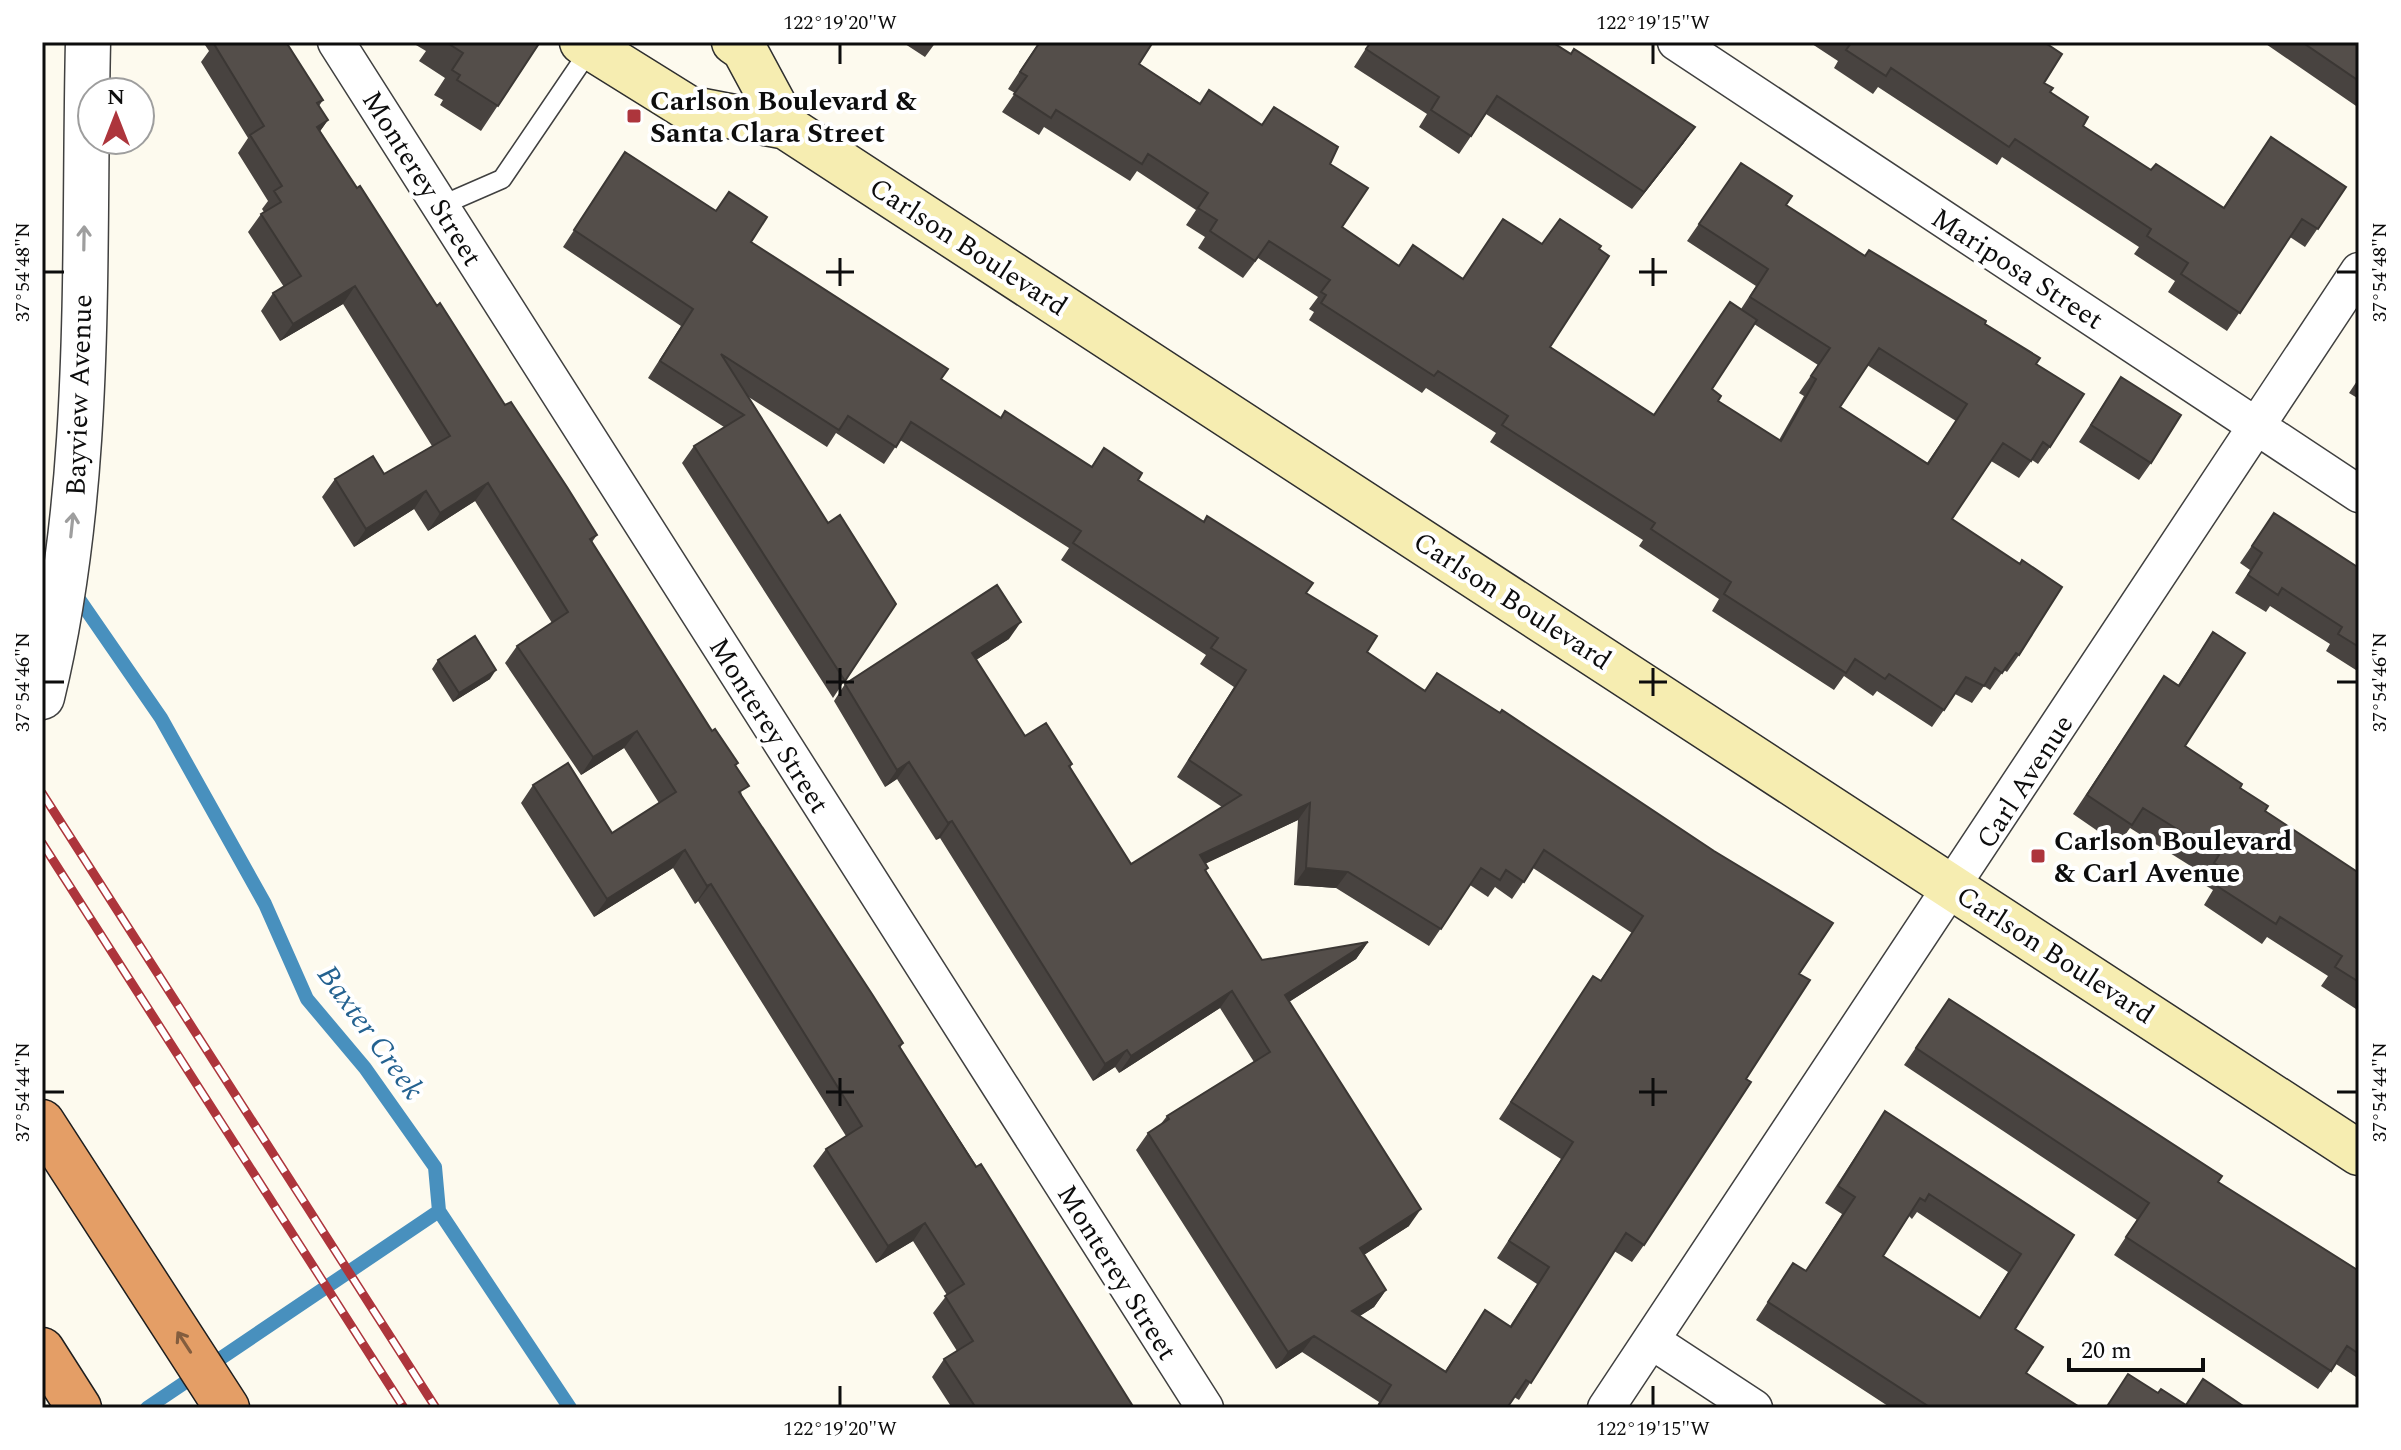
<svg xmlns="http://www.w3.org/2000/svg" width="2401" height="1450" font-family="Spectral,serif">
  <rect width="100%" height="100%" fill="#fdfaee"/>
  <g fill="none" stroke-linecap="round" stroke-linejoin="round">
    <path stroke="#4890be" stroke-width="14" d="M72,589l89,129 104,186 42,95 58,69 70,99 4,44 -292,197
      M439,1211l131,197"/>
    <defs>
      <path id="service" d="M440,206l62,-27 89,-131"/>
      <path id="minor" d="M336,42l869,1366
        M1676,42l683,452
        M1652,1341l102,67
        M1606,1408l753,-1137"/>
      <path id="tertiary" d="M42,697c52,-213 41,-437 46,-655"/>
      <path id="secondary" d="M582,42l106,66 98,19 1573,1026
        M734,42l10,7 42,78"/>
      <path id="motorway" d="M42,1122l185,286
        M42,1350l37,58"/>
    </defs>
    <use href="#service" stroke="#404040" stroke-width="21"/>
    <use href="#minor" stroke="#404040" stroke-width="39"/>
    <use href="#tertiary" stroke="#404040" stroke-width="47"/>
    <use href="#secondary" stroke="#2f2f2f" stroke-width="47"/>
    <use href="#motorway" stroke="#1e1e1e" stroke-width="47"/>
    <use href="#service" stroke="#fff" stroke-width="18"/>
    <use href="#minor" stroke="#fff" stroke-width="36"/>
    <use href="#tertiary" stroke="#fff" stroke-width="44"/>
    <use href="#secondary" stroke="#f6edb1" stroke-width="44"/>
    <use href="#motorway" stroke="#e49e66" stroke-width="44"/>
    <defs>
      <path id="rail" d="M42,793l394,615
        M42,843l362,565"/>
    </defs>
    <use href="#rail" stroke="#ad353c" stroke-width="9"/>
    <use href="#rail" stroke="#fff" stroke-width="6" stroke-dasharray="18" stroke-linecap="butt"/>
  </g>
  <path fill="#484340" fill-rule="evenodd" d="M203,42h83l37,58 -4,6 9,14 -8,11 37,57 148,217 92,130 -5,7 120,189 24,35 6,30 161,247 -3,5 234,360h-182l-20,-31 12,-18 13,-8 -24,-38 14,-18 -34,-54 -37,22 -63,-97 13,-17 20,-13 -148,-235 -3,3 -22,-36 -79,49 -73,-114 12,-18 79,48 47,-30 -35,-55 -43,27 -76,-112 12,-17 35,-23 -77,-122 -47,30 -14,-22 -60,38 -32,-50 13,-18 49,-5 48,-28 -89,-142 -63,37 -19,-30 12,-18 11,-6 -36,-55 13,-18 3,-2 -2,-3 6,-8 -30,-48 10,-15 -47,-76 8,-11z
    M411,42h129l-59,89 -41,-26 3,-5 -9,-5 11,-17 -26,-17 7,-10z
    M902,42h34l-11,15z
    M1039,42l100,22 61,39 62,22 12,-18 56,57 12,63 57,39 14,-21 50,34 79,-35 57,5 -49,98 104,68 87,-106 15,-23 -69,-45 54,-78 45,42 79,51 120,68 51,40 14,83 -12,17 -6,-4 -13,18 -28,-17 -39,58 67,136 -12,17 -3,-2 -14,20 -6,-4 -12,17 -17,-9 -23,33 -55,-36 -4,5 -29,-20 -10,14 -122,-79 7,-12 -80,-53 4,-6 -153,-98 6,-9 -70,-45 -4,5 -113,-73 5,-8 -5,-3 9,-12 -60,-39 -15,20 -45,-30 7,-11 -19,-12 10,-15 -59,-39 -7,10 -86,-54 -5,8 -37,-23 13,-19 -7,-4zM1754,324l64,41 -19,28 5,3 -25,44 -61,-39 -6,-12zM1867,365l89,56 -29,42 -87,-56z
    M1370,42l201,12 124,73 -12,17 -51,65 -146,-95 -27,40 -40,-27 8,-13 -73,-47z
    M1809,42h235v41l6,9 33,34 68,44 72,38 48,-71 75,50 -41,60 -15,-10 -63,94 -59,-39 7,-11 -41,-27 5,-7 -137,-90 -5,8 -119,-78 -5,7 -39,-26 4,-7z
    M2263,42h96v66z
    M625,152l91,59 13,-19 22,50 190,137 60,39 90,49 13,-19 34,32 168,113 61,59 432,322 -53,105 -102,166 -12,17 -18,-11 -95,149 -5,-3 -7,11h-131l3,-6 -77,-50 -26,17 -140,-219 12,-17 12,-8 7,-9 87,-54 -34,-54 -101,65 -4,-6 -22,14 -153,-243 -4,2 -39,-61 -12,8 -51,-86 11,-17 164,-45 -33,21 49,76 47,28 -2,4 61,96 91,-57 -45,-30 57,-90 -34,-23 6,-9 -145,-95 8,-12 -169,-108 -16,24 -48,-31 -9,14 -80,-51 81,127 68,81 -63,94 -151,-235 12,-17 30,-19 -76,-49 33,-52 -118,-79zM1298,820l-4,65 42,3 93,58 41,-61 18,12 7,-10 17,12 21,-31 99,65 -32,48 -7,-5 -94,143 62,40 -64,99 40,26 -27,42 -25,-16 -40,61 -85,-55 14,-9 12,-17 -22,-35 45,-29 -120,-224 67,-43 12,-17 -106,18 -56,-89 2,-3 -2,-5z
    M2121,377l30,86 -12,17 -60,-38z
    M2359,378v21l-10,-6z
    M2274,513l85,55v104l-33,-21 4,-7 -60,-38 -4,6 -31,-19 15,-23 -10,-7z
    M2213,632l-28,114 55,42 25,23 94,62v138l-38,-25 7,-10 -61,-39 -5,7 -58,-39 9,-15 -13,-8 5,-7 -75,-47 -12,17 -45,-31 91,-138 14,9z
    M438,660l52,19 -37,23 -21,-33z
    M1949,999l269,183 141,89v108l-23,-15 -18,25 -204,-134 23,-35 -233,-155z
    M1885,1111l189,124 -59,94 11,44 55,35h-190l-135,-88 37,-57 13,8 36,-57 -17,-11zM1917,1212l91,60 -29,46 -96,-62 26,-40 3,3z"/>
  <path fill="#3b3734" d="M328,120l-12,17 1,-10z
    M1695,127l-12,17 -51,65 12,-17z
    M355,286l-12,18 -63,37 13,-17z
    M488,483l-13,18 -47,30 12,-18z
    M426,491l-12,18 -60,38 12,-18z
    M1021,622l-12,17 -49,31 12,-17z
    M496,670l-6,9 -37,23 6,-9z
    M637,731l-13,17 -43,27 12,-18z
    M909,762l-12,17 -12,8 12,-17z
    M1310,803l-12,17 -110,52 12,-17z
    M952,821l-12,17 -4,2 12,-17z
    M685,850l-12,18 -79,49 13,-18z
    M1306,868l42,4 -12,16 -42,-3z
    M711,884l-13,17 -3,3 12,-18z
    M1368,942l-12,17 -83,53 12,-17z
    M1232,991l-12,17 -101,65 12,-17z
    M1127,1050l-12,17 -22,14 12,-17z
    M1421,1209l-12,17 -61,39 12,-17z
    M925,1223l-12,18 -37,22 12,-17z
    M1386,1290l-12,17 -34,21 12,-17z
    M1314,1336l-12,16 -26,17 12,-17z"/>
  <path fill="#544e4a" stroke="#3b3734" stroke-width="2" fill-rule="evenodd" d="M217,42h69l37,58 -6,3 11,17 -11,7 40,61 3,-2 77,120 3,-3 65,102 6,-3 56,85 30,48 -7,4 122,192 3,-2 23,34 -3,2 14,21 -10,6 133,202 31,49 -4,3 77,121 5,-3 153,244h-158l-32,-49 29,-18 -28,-45 19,-12 -39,-61 -37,23 -62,-97 36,-23 -151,-242 -4,2 -22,-36 -78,49 -74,-114 35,-22 44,70 64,-41 -39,-61 -44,26 -76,-111 51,-34 -80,-129 -48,30 -14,-22 -60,38 -31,-50 38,-23 11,18 66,-38 -95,-150 -62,38 -20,-31 28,-17 -40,-62 20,-12 -7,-11 8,-5 -32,-51 14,-9 -50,-82z
    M446,42h94l-42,64 -41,-26 3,-5 -8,-5 11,-17z
    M1040,42h113l-14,22 61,40 9,-14 53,35 12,-18 64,40 -8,17 38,24 -26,39 57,39 14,-21 50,34 40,-60 39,25 18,-25 41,27 -2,3 10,7 -59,91 104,68 76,-113 27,18 -45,69 9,7 -3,5 63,40 35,-62 -5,-3 19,-28 -80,-51 18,-28 -69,-45 42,-61 51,33 -6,9 79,51 4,-6 117,71 -1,3 55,34 -4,6 48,30 -34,53 -7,-5 -12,19 -28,-18 -51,76 68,45 2,-4 40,27 -43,68 -3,-2 -14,20 -7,-5 -11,18 -18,-9 -22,33 -55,-36 -4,5 -30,-20 -9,14 -122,-79 7,-12 -80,-53 4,-6 -153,-98 6,-9 -70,-45 -4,5 -113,-73 5,-8 -5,-3 9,-12 -61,-39 -14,20 -45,-30 7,-11 -19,-12 10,-15 -60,-39 -6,10 -86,-54 -5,8 -37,-24 13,-18 -7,-4zM1879,348l88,56 -39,60 -88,-57z
    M1371,42h181l19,12 3,-5 121,78 -51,65 -147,-96 -26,40 -40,-26 8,-13 -73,-48z
    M1849,42h195l18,12 -18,29 9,5 -3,4 38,25 -5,9 68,44 5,-6 68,44 47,-71 75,50 -28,42 -16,-10 -62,94 -59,-39 7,-11 -41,-27 4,-7 -136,-90 -6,8 -118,-79 -5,8 -40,-26 5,-7z
    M2302,42h57v39z
    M625,152l91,59 13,-19 38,25 -16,25 197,127 -7,10 60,39 4,-7 87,56 12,-19 38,25 -4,7 66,42 3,-6 106,67 -7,10 71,43 -10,16 58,39 12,-18 63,40 2,-3 212,141 119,72 -34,51 11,6 -64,99 5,3 -107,163 -18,-12 -95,150 -5,-3 -19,28h-130l14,-23 -77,-49 -26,16 -140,-219 21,-14 -2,-3 103,-64 -38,-61 -101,65 -4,-6 -22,14 -153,-243 -4,2 -39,-61 -12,8 -52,-86 152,-99 24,37 -49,31 53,83 21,-13 26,41 -3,2 62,98 110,-69 -52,-35 57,-90 -35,-22 7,-10 -145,-95 8,-12 -170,-109 -15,25 -48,-31 -9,14 -118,-76 107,169 12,-8 56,89 -51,77 -151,-235 50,-31 -84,-54 33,-52 -119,-79zM1310,803l-4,65 42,4 93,57 40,-61 19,12 6,-10 18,12 20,-32 99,66 -42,65 -8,-5 -82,126 62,40 -64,99 40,26 -38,60 -26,-17 -39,62 -94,-61 34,-21 -26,-42 61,-39 -136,-214 83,-53 -106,18 -57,-90 3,-2 -8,-13z
    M2121,377l60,38 -30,48 -60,-38z
    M2274,513l85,55v79l-21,-13 4,-7 -60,-39 -4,7 -30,-20 14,-22 -10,-7z
    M2213,632l32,21 -60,93 57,38 -2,4 28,18 -3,5 94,62v109l-24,-15 7,-11 -62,-39 -4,7 -59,-38 10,-15 -13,-8 5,-8 -76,-47 -11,17 -45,-30 77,-119 15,10z
    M475,636l21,34 -37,23 -21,-33z
    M1949,999l273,177 -4,6 141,89v83l-12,-8 -16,25 -205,-134 23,-34 -233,-155z
    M1885,1111l189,124 -59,94 28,18 -17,26 55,35h-150l-163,-106 25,-39 13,8 49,-74 -17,-11zM1929,1194l92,60 -41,64 -97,-62 37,-58 5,3z
    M2128,1374l30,19 3,-4 25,16 17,-26 43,29h-140z"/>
  <defs><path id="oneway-shaft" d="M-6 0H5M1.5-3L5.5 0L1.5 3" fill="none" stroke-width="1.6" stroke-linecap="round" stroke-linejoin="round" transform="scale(2)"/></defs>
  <g stroke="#9e9e9e">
    <use href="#oneway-shaft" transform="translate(84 238) rotate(-89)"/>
    <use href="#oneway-shaft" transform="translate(72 525) rotate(-84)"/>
  </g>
  <use stroke="#835d3e" href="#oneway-shaft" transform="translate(184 1342) rotate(-123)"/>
  <path fill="none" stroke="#0d0d0d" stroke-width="3" d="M840,44v20M1653,44v20M840,258v28M1653,258v28M44,272h20M826,272h28M1639,272h28M2337,272h20M840,668v28M1653,668v28M44,682h20M826,682h28M1639,682h28M2337,682h20M840,1078v28M1653,1078v28M44,1092h20M826,1092h28M1639,1092h28M2337,1092h20M840,1386v20M1653,1386v20"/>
  <g fill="#ad353c" stroke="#fff" stroke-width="3">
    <rect x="626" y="108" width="16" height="16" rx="4"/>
    <rect x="2030" y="848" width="16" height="16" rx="4"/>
  </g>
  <g text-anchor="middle" stroke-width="8" stroke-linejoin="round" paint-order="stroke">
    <g font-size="28" font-weight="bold" fill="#0d0d0d" stroke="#fff" text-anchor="start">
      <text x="650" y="110">Carlson Boulevard &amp;<tspan x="650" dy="32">Santa Clara Street</tspan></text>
      <text x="2054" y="850">Carlson Boulevard<tspan x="2054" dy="32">&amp; Carl Avenue</tspan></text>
    </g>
    <g font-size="28" fill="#0d0d0d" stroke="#fff">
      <text transform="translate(423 178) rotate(58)" y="10">Monterey Street</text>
      <text transform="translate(969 246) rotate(33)" y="10">Carlson Boulevard</text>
      <text transform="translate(2018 268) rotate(33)" y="10">Mariposa Street</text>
      <text transform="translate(78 395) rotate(-88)" y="10">Bayview Avenue</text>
      <text transform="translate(1513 600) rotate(33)" y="10">Carlson Boulevard</text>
      <text transform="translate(770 725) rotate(58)" y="10">Monterey Street</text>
      <text transform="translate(2024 781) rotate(-57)" y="10">Carl Avenue</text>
      <text transform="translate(2056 954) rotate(33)" y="10">Carlson Boulevard</text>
      <text transform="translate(1118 1272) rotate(58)" y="10">Monterey Street</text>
    </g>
    <g font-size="30" font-style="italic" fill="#246290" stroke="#fff">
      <text transform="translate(371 1032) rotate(54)" y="10">Baxter Creek</text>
    </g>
  </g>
  <rect width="2401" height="1450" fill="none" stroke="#ffffff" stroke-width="88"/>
  <g transform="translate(116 116)"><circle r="38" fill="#ffffff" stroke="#9e9e9e" stroke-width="2"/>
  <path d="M0-6L14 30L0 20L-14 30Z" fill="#ad353c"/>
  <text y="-12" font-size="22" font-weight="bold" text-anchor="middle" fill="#0d0d0d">N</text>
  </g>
  <path d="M2069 1358v12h134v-12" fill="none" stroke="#0d0d0d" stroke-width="4"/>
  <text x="2081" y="1358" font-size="24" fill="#0d0d0d" stroke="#ffffff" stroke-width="6" paint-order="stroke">20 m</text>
  <rect x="44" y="44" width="2313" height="1362" fill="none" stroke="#0d0d0d" stroke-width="3"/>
  <g font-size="20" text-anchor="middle" fill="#0d0d0d">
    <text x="840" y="29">122°19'20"W</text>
    <text x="1653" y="29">122°19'15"W</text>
    <text transform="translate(22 272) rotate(-90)" y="7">37°54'48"N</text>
    <text transform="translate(2379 272) rotate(-90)" y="7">37°54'48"N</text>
    <text transform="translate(22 682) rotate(-90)" y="7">37°54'46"N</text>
    <text transform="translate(2379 682) rotate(-90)" y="7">37°54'46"N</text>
    <text transform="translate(22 1092) rotate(-90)" y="7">37°54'44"N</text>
    <text transform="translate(2379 1092) rotate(-90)" y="7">37°54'44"N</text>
    <text x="840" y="1435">122°19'20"W</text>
    <text x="1653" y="1435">122°19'15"W</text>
  </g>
</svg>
